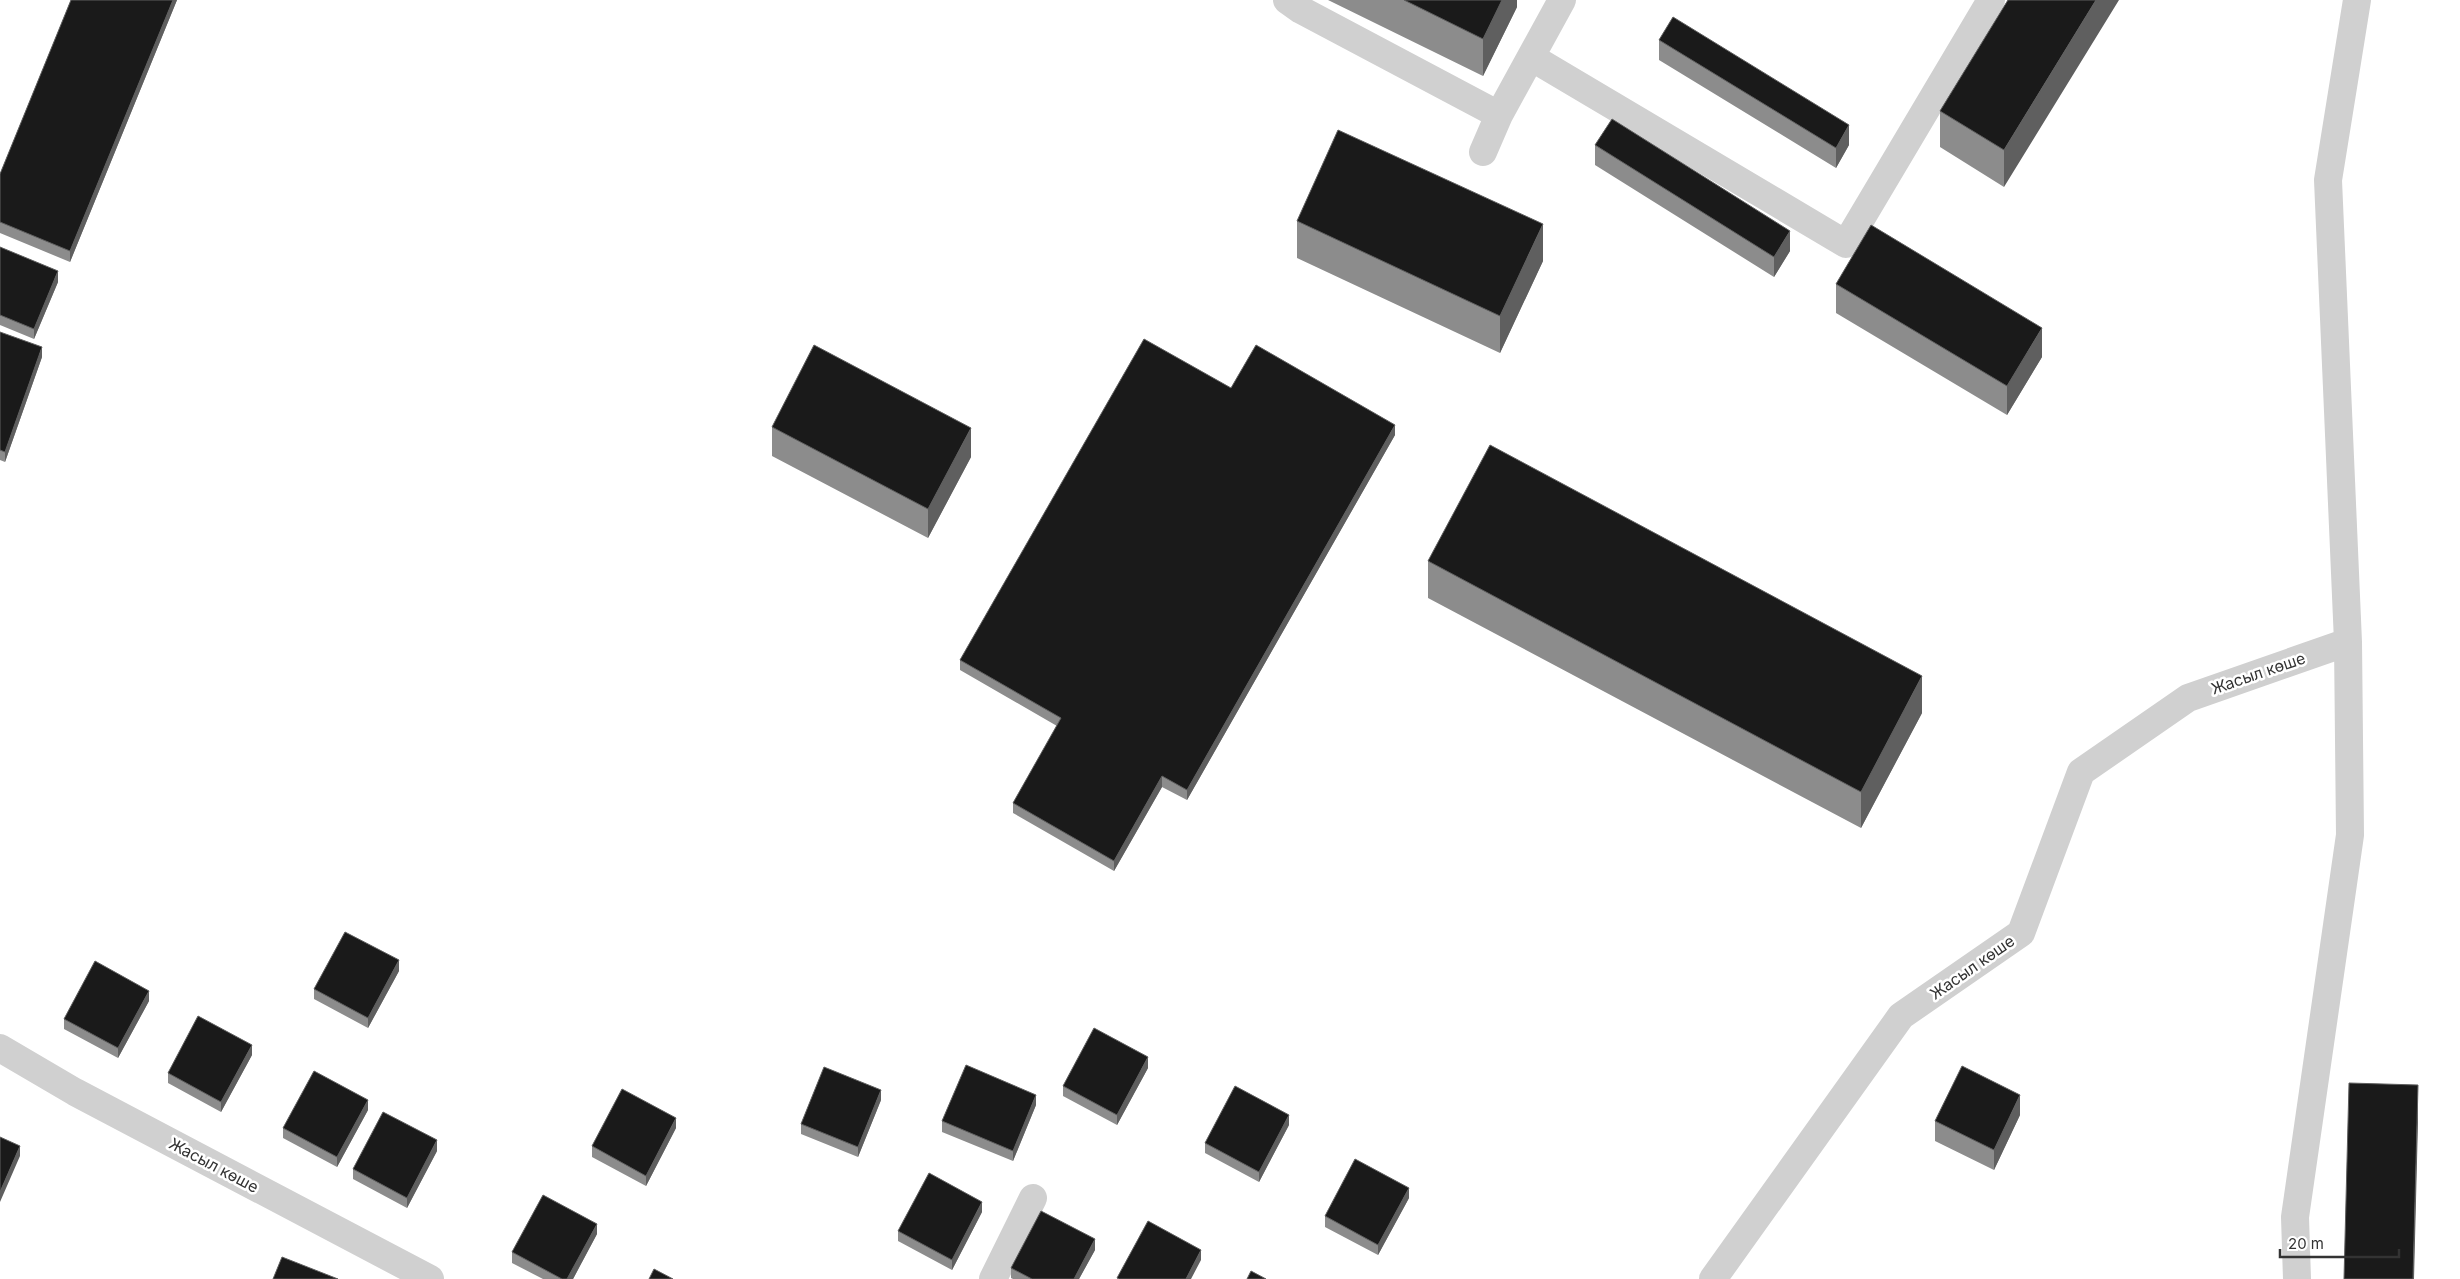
<svg xmlns="http://www.w3.org/2000/svg" width="2460" height="1279" font-family="Inter,sans-serif">
  <rect width="100%" height="100%" fill="#fff"/>
  <g fill="none" stroke-linecap="round" stroke-linejoin="round">
    <path stroke="#d0d0d0" stroke-width="28" d="M1287,0l14,10 198,105
      M1531,57l315,187 145,-244
      M1483,152l16,-37 63,-115
      M0,1048l75,44 355,187
      M993,1279l40,-81
      M1713,1279l188,-263 120,-83 60,-161 107,-74 160,-56
      M2297,1279l-2,-62 55,-382 -2,-193 -20,-462 29,-180"/>
  </g>
  <path fill="#8c8c8c" d="M71,0h106l-107,262 -70,-29v-59z
    M1328,0h189v7l-34,69z
    M2008,0l-4,187 -64,-40v-36z
    M1659,40l190,105 -13,23 -177,-108z
    M1595,145l195,106 -16,26 -179,-112z
    M1297,221l246,40 -43,92 -203,-95z
    M0,247l58,35 -24,57 -34,-14z
    M1836,284l206,73 -35,58 -171,-102z
    M0,332l42,25 -37,105 -5,-2z
    M1231,388l164,47 -208,365 -25,-13 -48,84 -101,-58v-10l44,-77 -97,-56v-10z
    M772,427l199,30 -43,81 -156,-82z
    M1428,561l494,152 -61,115 -433,-230z
    M399,971l-31,57 -54,-29v-10z
    M149,1001l-31,57 -54,-29v-10z
    M252,1055l-31,57 -53,-29v-10z
    M1148,1068l-31,57 -54,-29v-10z
    M881,1100l-23,57 -57,-23v-10z
    M1036,1105l-23,56 -71,-29v-11z
    M368,1110l-31,57 -54,-29v-10z
    M2020,1115l-26,55 -59,-29v-20z
    M1289,1125l-30,57 -54,-29v-10z
    M676,1128l-30,58 -54,-29v-11z
    M437,1151l-30,57 -54,-29v-10z
    M1409,1198l-31,57 -53,-28v-11z
    M982,1212l-30,58 -54,-29v-10z
    M597,1234l-24,45h-30l-31,-16v-11z
    M1095,1250l-16,29h-66l-2,-1v-10z"/>
  <path fill="#5f5f5f" d="M173,0h4l-107,262v-11z
    M1502,0h15v7l-34,69v-37z
    M2096,0h23l-115,187v-37z
    M1849,125v20l-13,23v-20z
    M1543,224v37l-43,92v-37z
    M1790,231v20l-16,26v-20z
    M58,271v11l-24,57v-10z
    M2042,328v29l-35,58v-29z
    M42,347v10l-37,105v-10z
    M1395,425v10l-208,365v-10z
    M971,428v29l-43,81v-29z
    M1922,676v37l-61,115v-36z
    M1162,776v11l-48,84v-10z
    M399,960v11l-31,57v-10z
    M149,991v10l-31,57v-10z
    M252,1045v10l-31,57v-10z
    M1148,1057v11l-31,57v-10z
    M2418,1085v37l-4,157h-1z
    M881,1090v10l-23,57v-10z
    M1036,1095v10l-23,56v-10z
    M2020,1095v20l-26,55v-20z
    M368,1100v10l-31,57v-10z
    M1289,1115v10l-30,57v-10z
    M676,1118v10l-30,58v-10z
    M437,1140v11l-30,57v-10z
    M20,1146v10l-20,46v-10z
    M1409,1188v10l-31,57v-10z
    M982,1202v10l-30,58v-10z
    M597,1224v10l-24,45h-6z
    M1095,1239v11l-16,29h-5z
    M1201,1250v10l-10,19h-5z"/>
  <path fill="#1a1a1a" stroke="#5f5f5f" d="M71,0h102l-103,251 -70,-29v-48z
    M1404,0h98l-19,39z
    M2008,0h88l-92,150 -64,-39z
    M1673,17l176,108 -13,23 -177,-108z
    M1612,119l178,112 -16,26 -179,-112z
    M1338,130l205,94 -43,92 -203,-95z
    M1871,225l171,103 -35,58 -171,-102z
    M0,247l58,24 -24,58 -34,-14z
    M0,332l42,15 -37,105 -5,-2z
    M1144,339l87,49 25,-43 139,80 -208,365 -25,-14 -48,85 -101,-58 48,-85 -101,-58z
    M814,345l157,83 -43,81 -156,-82z
    M1490,445l432,231 -61,116 -433,-231z
    M345,932l54,28 -31,58 -54,-29z
    M95,961l54,30 -31,57 -54,-29z
    M198,1016l54,29 -31,57 -53,-29z
    M1094,1028l54,29 -31,58 -54,-29z
    M966,1065l70,30 -23,56 -71,-30z
    M1962,1066l58,29 -26,55 -59,-29z
    M824,1067l57,23 -23,57 -57,-23z
    M314,1071l54,29 -31,57 -54,-29z
    M2349,1083l69,2 -5,194h-69z
    M1235,1086l54,29 -30,57 -54,-29z
    M622,1089l54,29 -30,58 -54,-30z
    M383,1112l54,28 -30,58 -54,-29z
    M0,1137l20,9 -20,46z
    M1355,1159l54,29 -31,57 -53,-29z
    M929,1173l53,29 -30,58 -54,-29z
    M543,1195l54,29 -30,55h-5l-50,-27z
    M1041,1211l54,28 -21,40h-42l-21,-11z
    M1148,1221l53,29 -15,29h-67l-2,-1z
    M282,1257l56,22h-65z
    M654,1269l19,10h-24z
    M1251,1271l15,8h-19z"/>
  <g text-anchor="middle" stroke-width="5" stroke-linejoin="round" paint-order="stroke">
    <g font-size="16" fill="#333" stroke="#fff">
      <text transform="translate(2258 673) rotate(-19)" y="6">Жасыл көше</text>
      <text transform="translate(1972 967) rotate(-35)" y="6">Жасыл көше</text>
      <text transform="translate(214 1165) rotate(28)" y="6">Жасыл көше</text>
    </g>
  </g>
  <path d="M2280 1249v8h119v-8" fill="none" stroke="#333333" stroke-width="2.5"/>
  <text x="2288" y="1249" font-size="15" fill="#333333" stroke="#ffffff" stroke-width="4" paint-order="stroke">20 m</text>
</svg>
